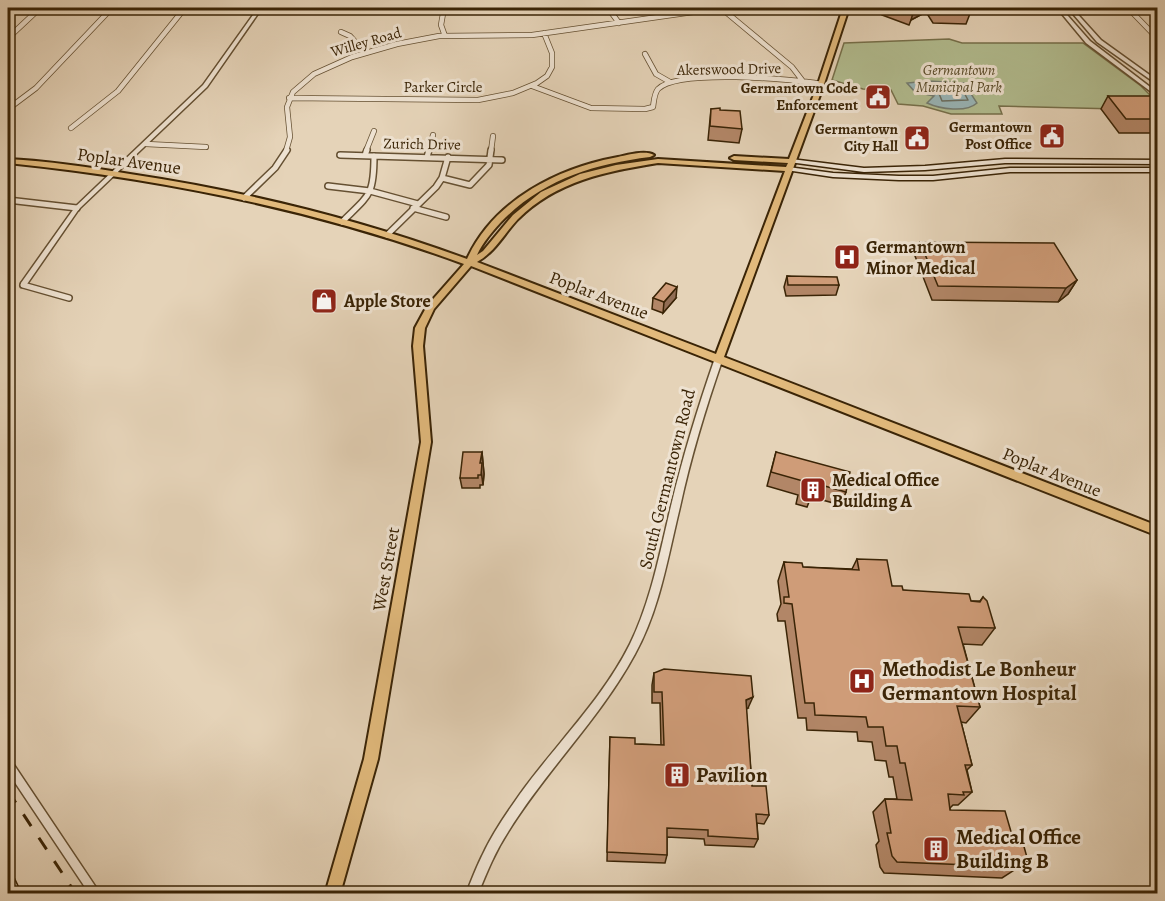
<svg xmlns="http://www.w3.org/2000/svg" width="1165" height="901" font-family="Alegreya,serif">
  <rect width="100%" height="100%" fill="#e5d3b8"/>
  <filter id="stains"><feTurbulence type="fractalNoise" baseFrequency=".00333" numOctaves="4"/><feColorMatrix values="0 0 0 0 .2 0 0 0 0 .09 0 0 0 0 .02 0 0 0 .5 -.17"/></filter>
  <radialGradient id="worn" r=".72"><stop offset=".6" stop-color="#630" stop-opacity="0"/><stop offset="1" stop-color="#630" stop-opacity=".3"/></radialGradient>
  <path fill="#b2bd90" stroke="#76704b" stroke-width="1.5" d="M949,39l13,4h121l58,43 16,16v8l-158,-4 3,8h-51l-28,-8 -25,-2 -7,-14 -28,-1 -31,-9 12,-37z"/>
  <path fill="#99b6b8" stroke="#737c71" stroke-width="1.5" d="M928,81l36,2 13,20c-11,10 -37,6 -50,0l7,-7 -19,-4 -8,-9z"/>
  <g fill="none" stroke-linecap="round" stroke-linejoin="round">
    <path stroke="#6a6d5f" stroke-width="1.5" d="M941,88l21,1 6,11 -26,1 -4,-10z"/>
    <defs>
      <path id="minor-far2" d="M444,8l-3,17 4,11
        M608,8l11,15
        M721,8l71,59 10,13
        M1128,8l30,31
        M8,9l249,3
        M341,32l9,4 15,17
        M8,38l31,-29
        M645,54l11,20 14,8
        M532,86l59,22 54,1 8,-2c1,-6 1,-13 5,-18 20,-20 134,-10 163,-5
        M289,98l189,2 35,-7 24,-10 10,-7 5,-9v-14l-8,-20
        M8,109l28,-21 75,-79
        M71,128l47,-37 66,-82
        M146,144l60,3
        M286,151l4,-14 -3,-30 6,-15 21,-18 38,-17 45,-13 42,-8 93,-1 189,-27
        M366,151l8,-20
        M429,151l4,-16
        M491,151l2,-15"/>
      <path id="minor-far1" d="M340,155l162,5
        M365,155l2,-5
        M427,157l2,-7
        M442,178l28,7 19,-20 2,-15
        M328,186l42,5 48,13
        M244,198l31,-30 12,-18
        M8,200l69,8
        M413,208l33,9
        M342,222c27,-27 32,-26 32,-66
        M387,235l49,-48 6,-9 6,-21
        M23,285l46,13"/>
      <path id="minor" d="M8,764l87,130"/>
      <path id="tertiary" d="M258,8h4l-55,79 -128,122 -54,78h-4v-4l54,-76 128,-122z
        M1057,8h4l29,33 68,52v4l-72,-54z
        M1068,8h4l29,32 57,41v4l-61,-43z
        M719,355l4,3c-17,49 -32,98 -43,149 -12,49 -20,102 -45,147 -35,65 -89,116 -127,178 -13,20 -21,40 -30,62h-12c5,-13 10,-26 16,-38 10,-22 24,-42 38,-62 36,-50 82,-94 110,-150 21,-43 30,-92 41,-138 12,-50 27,-99 44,-148z"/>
      <path id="secondary" d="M791,159l73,9 61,-2 80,-7 153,1v4l-153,-1 -80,7 -61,2 -75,-10v-2z
        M788,167l45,6 66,3h34l77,-8h148v4h-148l-77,8h-34l-66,-3 -47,-7v-2z
        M8,876l5,1 8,17h-13z"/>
      <path id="primary" d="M843,8h6l-25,76 -100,273 434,169v10l-687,-270 -37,43 -9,19 -2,18 8,96 -53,317 -38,135h-15l39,-135 57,-317 -8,-96 2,-18 12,-22 37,-42c-147,-54 -301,-85 -456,-101v-4c40,2 81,8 122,15 114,17 228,45 337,85 27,-59 91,-91 151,-102 10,-2 27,-7 36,-2l-4,2c-57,7 -108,23 -149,65 -9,10 -18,20 -24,33l6,-4 30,-36 28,-23 39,-18 36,-9 42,-6 128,8 2,-4 -54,-3 -4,-2 4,-2 55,3 29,-75zM658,163l127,8 -69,183 -239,-92c19,-11 26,-27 41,-43 38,-38 89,-48 140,-56z"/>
    </defs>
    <use href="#minor-far2" stroke="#655032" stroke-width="6"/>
    <use href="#minor-far1" stroke="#655032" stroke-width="8"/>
    <use href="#minor" stroke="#655032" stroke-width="12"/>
    <use href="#tertiary" stroke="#655032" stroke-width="3"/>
    <use href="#secondary" stroke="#3a2406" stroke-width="3"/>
    <use href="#primary" stroke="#3a2406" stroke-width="4"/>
    <use href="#minor-far2" stroke="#eee2d1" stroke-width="4.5"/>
    <use href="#minor-far1" stroke="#eee2d1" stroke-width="5"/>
    <use href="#minor" stroke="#eee2d1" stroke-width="9"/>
    <use href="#tertiary" fill="#eee2d1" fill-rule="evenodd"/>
    <use href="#secondary" fill="#eee2d1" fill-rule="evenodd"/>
    <use href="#primary" fill="#e2ba7c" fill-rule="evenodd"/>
    <path stroke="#3a2406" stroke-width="3" stroke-dasharray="14 14" stroke-linecap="butt" d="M8,791l68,103"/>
  </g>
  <path fill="#b28667" stroke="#3a2406" stroke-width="1.5" d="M884,8h85l2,3 -5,13 -33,-1 -7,-11 -15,8 -2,5 -27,-10z
    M1108,96l50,23v14h-39l-18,-24z
    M711,109l9,1 22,19 -3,14 -31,-3z
    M920,242l157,38 -9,14 -10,8 -126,-2 -17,-44z
    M787,276l52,9 -3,10 -50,1 -2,-9z
    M653,298h23l-13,15 -11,-4z
    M482,452l2,22 -1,11h-3v3h-18l-2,-10z
    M776,452l70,40 -5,13 -30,-8 -4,10 -11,-3 2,-9 -31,-9z
    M857,559l35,27 11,4 68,11h9l3,-4 12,31 -13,17 -19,-1 17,63 -14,16 -5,-1 11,43 -5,5 5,22 -14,13h-5l-3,3v2l64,32 14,19 -26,17 -118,-5 -4,-6 -4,-22 3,-4 -6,-29 12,-13h12l-4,-22h-4l-3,-16 -11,-1 -3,-18 -14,-1 -1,-9 -50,-2 -1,-12h-8l-13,-97h-7l-1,-7 4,-10 -3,-23 6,-19 19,5 49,2z
    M654,673l94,35 -2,1 6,77 17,29 -5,9 -7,-1 1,16 -4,8 -49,-2 -1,-6 -37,-2v18l-2,8 -58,-2 3,-124 25,7 26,1 -1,-42h-8v-18z"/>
  <path fill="#916d54" stroke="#3a2406" stroke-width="1.5" d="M915,8h13l-2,4 -15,8 2,-7 -1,-4z
    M1077,280l-9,14 -10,8 8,-14z
    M677,287l-1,11 -13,15 1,-11z
    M482,452l2,22 -1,11 -3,-22z
    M753,697l-5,11 -6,3 4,-11z"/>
  <path fill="#cf9c78" stroke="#3a2406" stroke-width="1.5" d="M899,8h16l-3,1 1,4z
    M935,8h34l2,3h-34z
    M1108,96h49l1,23h-32z
    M720,108v2l20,1 2,18 -32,-3 1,-17z
    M920,242l134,1 23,37 -11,8 -128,-2z
    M787,276l50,1 2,8h-51z
    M666,283l11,4 -13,15 -11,-4z
    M463,452h19l-2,11h2l-1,12h-3v3h-18z
    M776,452l74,20 -4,20 -32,-9 -2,10 -11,-3 2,-9 -32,-9z
    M857,559l30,1 5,26h10l1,4 66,4 2,7 9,1 3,-5 4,4 8,27 -37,-1 22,80 -23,-1 15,59h-7l7,27h-9l1,3 -16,-1 2,16 55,1 9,31 9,1 5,18h-10l2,6 -123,-5 -5,-6 -5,-23h4l-6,-34 27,1 -7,-37h-5l-3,-17h-11l-3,-19h-15l-2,-10 -51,-2 -1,-12h-9l-13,-99 -8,-1v-6h5l-5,-35 18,1 1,4 56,3z
    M664,669l87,7 2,21 -7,3 6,86h14l3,29 -13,-1 2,25 -50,-3v-6l-41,-2v27l-60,-3 3,-115 25,1v6l29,1 -2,-53h-8v-19z"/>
  <defs>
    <symbol id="civic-square" viewBox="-11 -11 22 22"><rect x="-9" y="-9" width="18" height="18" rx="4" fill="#8f2418" stroke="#eee2d1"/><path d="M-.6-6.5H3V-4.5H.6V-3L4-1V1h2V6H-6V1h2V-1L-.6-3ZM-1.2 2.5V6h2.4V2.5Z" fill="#fff"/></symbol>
    <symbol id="hospital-square" viewBox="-11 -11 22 22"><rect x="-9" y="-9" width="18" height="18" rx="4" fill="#8f2418" stroke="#eee2d1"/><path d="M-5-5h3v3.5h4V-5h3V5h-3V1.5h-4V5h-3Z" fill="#fff"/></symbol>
    <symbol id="shop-square" viewBox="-11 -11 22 22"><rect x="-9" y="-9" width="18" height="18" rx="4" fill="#8f2418" stroke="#eee2d1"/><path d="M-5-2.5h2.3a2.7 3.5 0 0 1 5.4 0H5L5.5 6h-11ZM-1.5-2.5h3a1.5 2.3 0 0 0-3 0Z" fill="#fff"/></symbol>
    <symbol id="building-square" viewBox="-11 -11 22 22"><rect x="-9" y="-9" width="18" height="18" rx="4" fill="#8f2418" stroke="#eee2d1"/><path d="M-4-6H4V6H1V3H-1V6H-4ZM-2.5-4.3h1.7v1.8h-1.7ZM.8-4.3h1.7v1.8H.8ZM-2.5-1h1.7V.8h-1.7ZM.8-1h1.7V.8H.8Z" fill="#fff"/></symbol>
  </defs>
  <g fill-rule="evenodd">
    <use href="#civic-square" x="863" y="82" width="30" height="30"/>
    <use href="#civic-square" x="1037" y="121" width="30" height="30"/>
    <use href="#civic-square" x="902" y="123" width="30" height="30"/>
    <use href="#hospital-square" x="832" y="242" width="30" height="30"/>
    <use href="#shop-square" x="309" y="286" width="30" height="30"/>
    <use href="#building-square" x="798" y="475" width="30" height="30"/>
    <use href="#hospital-square" x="847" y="666" width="30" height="30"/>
    <use href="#building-square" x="662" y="760" width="30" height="30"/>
    <use href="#building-square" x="921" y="834" width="30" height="30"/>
  </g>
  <g text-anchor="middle" stroke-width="6" stroke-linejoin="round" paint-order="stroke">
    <g font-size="15" fill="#3a2406" stroke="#eee2d1">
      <text transform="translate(366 42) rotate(-16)" y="5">Willey Road</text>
      <text transform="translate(729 69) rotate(-1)" y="5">Akerswood Drive</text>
      <text x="443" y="92">Parker Circle</text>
      <text transform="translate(422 144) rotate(1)" y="5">Zurich Drive</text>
    </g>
    <g font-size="15" font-style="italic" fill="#584a28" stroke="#eee2d1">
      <text x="959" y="75">Germantown<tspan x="959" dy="17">Municipal Park</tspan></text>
    </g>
    <g font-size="15" font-weight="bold" fill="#3a2406" stroke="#eee2d1" text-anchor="end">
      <text x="858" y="93">Germantown Code<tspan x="858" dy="17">Enforcement</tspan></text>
      <text x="1032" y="132">Germantown<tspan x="1032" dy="17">Post Office</tspan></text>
      <text x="898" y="134">Germantown<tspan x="898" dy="17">City Hall</tspan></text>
    </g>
    <g font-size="18" fill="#3a2406" stroke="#eee2d1">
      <text transform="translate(129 161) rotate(8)" y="6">Poplar Avenue</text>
      <text transform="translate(599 295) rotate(21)" y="6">Poplar Avenue</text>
      <text transform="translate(1052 472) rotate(22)" y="6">Poplar Avenue</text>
      <text transform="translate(667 479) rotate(-76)" y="6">South Germantown Road</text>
      <text transform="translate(386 569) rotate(-80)" y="6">West Street</text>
    </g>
    <g font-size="18" font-weight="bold" fill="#3a2406" stroke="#eee2d1" text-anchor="start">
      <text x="866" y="253">Germantown<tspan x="866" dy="21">Minor Medical</tspan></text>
      <text x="344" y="307">Apple Store</text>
      <text x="832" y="486">Medical Office<tspan x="832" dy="21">Building A</tspan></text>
    </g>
    <g font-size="21" font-weight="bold" fill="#3a2406" stroke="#eee2d1" text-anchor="start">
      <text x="882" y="676">Methodist Le Bonheur<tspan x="882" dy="24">Germantown Hospital</tspan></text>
      <text x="696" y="782">Pavilion</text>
      <text x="956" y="844">Medical Office<tspan x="956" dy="24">Building B</tspan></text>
    </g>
  </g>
  <rect width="1165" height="901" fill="none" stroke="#e5d3b8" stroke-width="30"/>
  <rect x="9" y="9" width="1147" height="883" fill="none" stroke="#3a2406" stroke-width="3"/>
  <rect x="15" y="15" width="1135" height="871" fill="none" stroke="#3a2406" stroke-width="1.5"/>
  <rect width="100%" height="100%" filter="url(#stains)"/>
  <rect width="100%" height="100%" fill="url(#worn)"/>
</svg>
